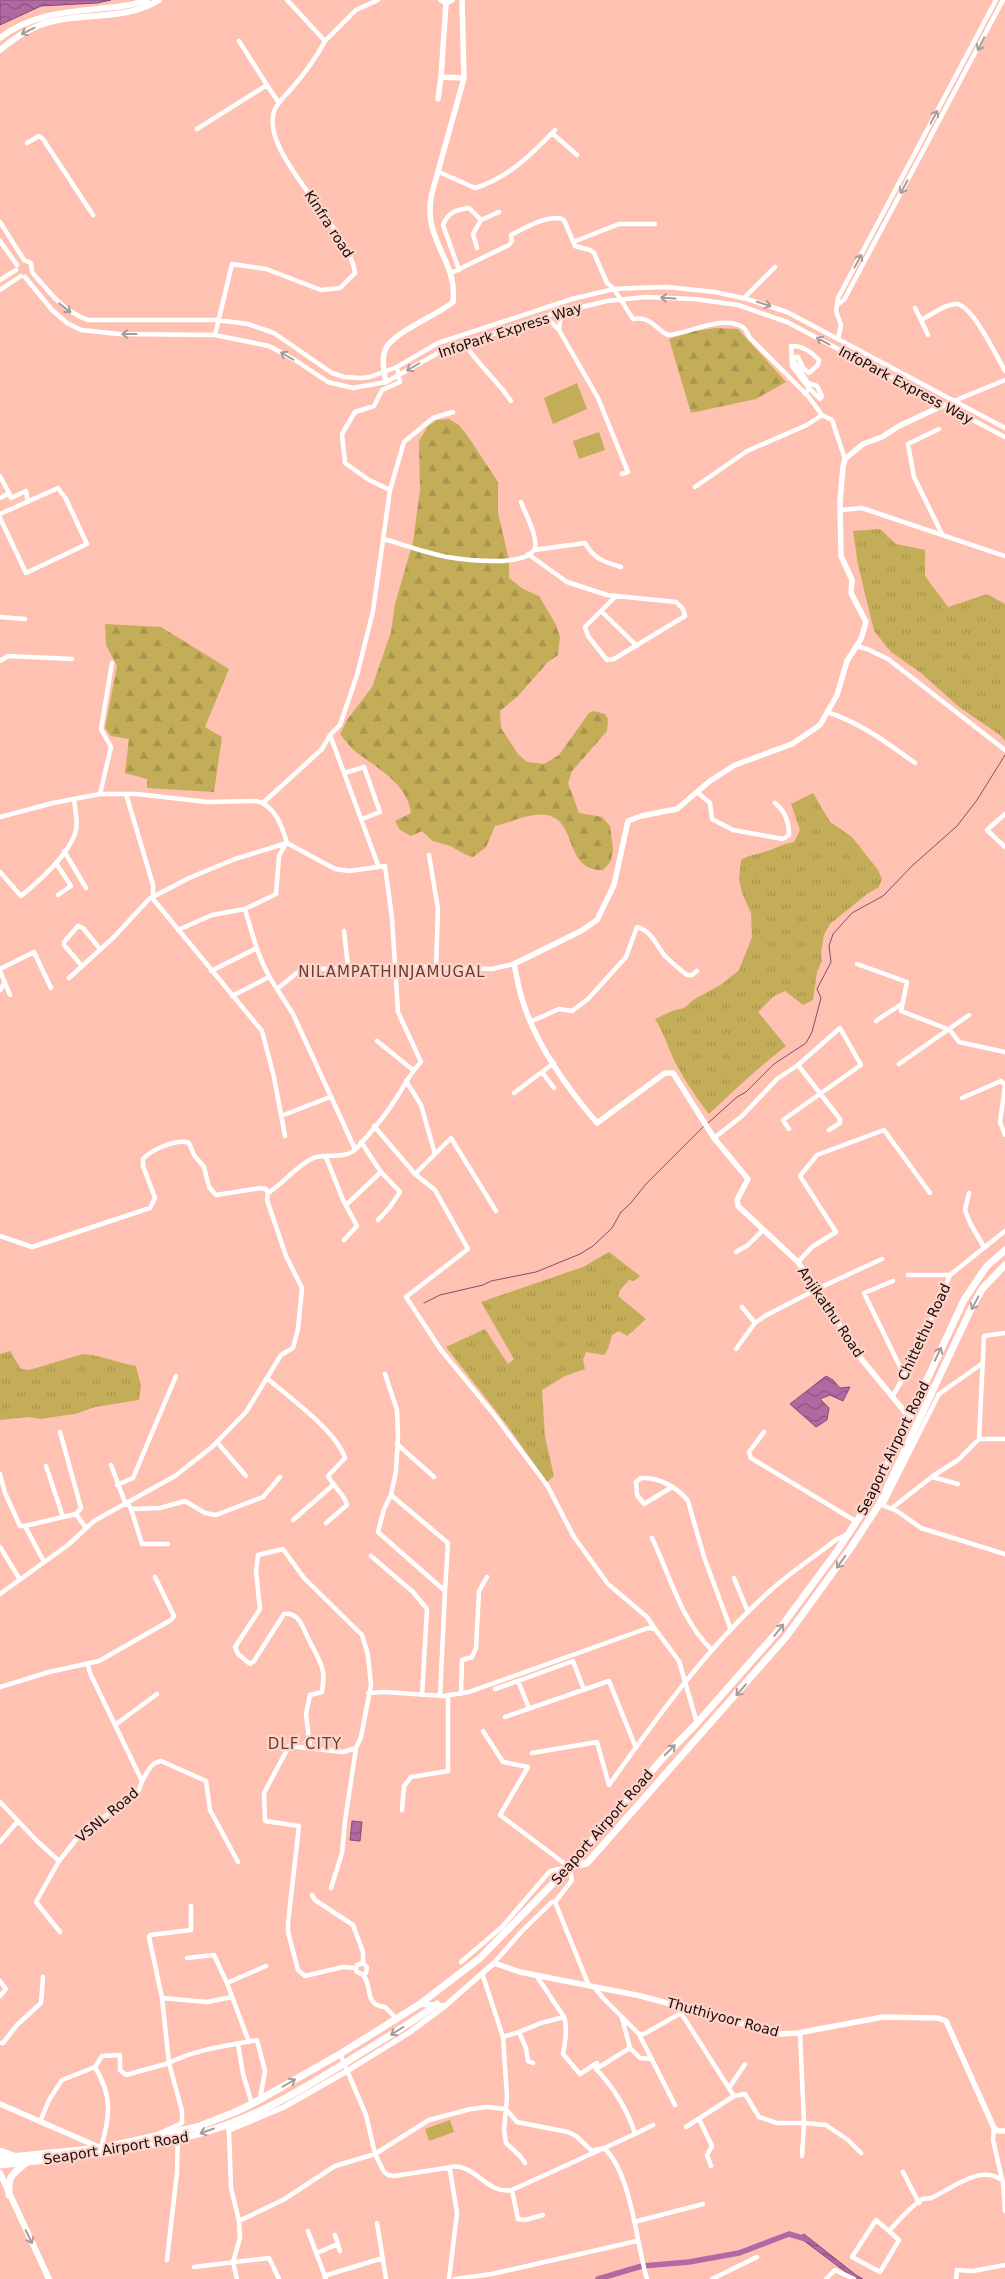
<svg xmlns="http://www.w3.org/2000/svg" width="1005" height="2279" font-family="'DejaVu Sans',sans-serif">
  <defs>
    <pattern id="grass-tufts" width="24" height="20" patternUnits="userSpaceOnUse" patternTransform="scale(1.25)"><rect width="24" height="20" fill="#c4ad59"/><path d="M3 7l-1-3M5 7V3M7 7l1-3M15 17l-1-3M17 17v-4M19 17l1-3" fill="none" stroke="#a8944c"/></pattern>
    <pattern id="forest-firs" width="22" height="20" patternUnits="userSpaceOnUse" patternTransform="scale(1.25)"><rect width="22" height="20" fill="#c4ad59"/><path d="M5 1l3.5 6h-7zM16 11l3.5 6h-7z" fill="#a8944c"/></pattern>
    <pattern id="water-waves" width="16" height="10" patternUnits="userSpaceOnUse" patternTransform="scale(1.25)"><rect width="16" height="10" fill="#b168a3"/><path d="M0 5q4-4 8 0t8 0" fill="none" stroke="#8f5483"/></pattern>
  </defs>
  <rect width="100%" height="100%" fill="#ffc1b2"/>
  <path fill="url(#grass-tufts)" d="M880,529l16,15 29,6v26l23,31 39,-13 18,10v137l-5,-6 -41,-28 -38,-34 -30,-21 -17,-21 -16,-66 -5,-34z
    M813,793l17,29 22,15 26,33 4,9 -3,8 -12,7 -37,30 -6,11 -3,17 1,9 -5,11 -4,28 -10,5 -18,-14 -11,5 -16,16 28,34c-27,21 -53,45 -77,68 -13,-17 -24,-33 -34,-52 -7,-14 -11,-29 -20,-43l17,-8 12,-3 9,-8 29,-16 17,-14 13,-33 -1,-24 -9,-20 -3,-14 2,-19c8,-5 14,-5 23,-8 11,-3 18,-8 30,-10l6,-12 -9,-26z
    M609,1252l31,24 -6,5 -5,-1 -9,10 -2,6 28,23 -19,17 -8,-5 -7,4 -4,14 -4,6 -18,-3 -3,8 2,9 -20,7 -23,14 3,47 9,39 -7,6 -40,-57 -61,-78 39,-18 23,35 6,-5 -33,-57 102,-35z
    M10,1351l11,18 8,1 54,-16c18,1 35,9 53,12l5,20 -2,14 -44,7 -20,7 -22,3 -12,2 -13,-2 -28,3v-66z"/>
  <path fill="url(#forest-firs)" d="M716,328l22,1 48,53 -30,17 -65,14 -22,-74 25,-8z
    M449,419l10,6 8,10 31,47v31l11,47v18l14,11 16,7 16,27 5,14 -2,18 -10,7 -30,34 -18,15 1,17 17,26 9,8 17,2 15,-9 30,-42 5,-2 11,3 3,5 -1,12 -35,40 -4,12 11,30 23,4 8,9 3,23 -2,12 -8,9c-44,1 -21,-62 -69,-55 -13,2 -26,8 -39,11l-9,21 -13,10c-12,-3 -18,-10 -26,-12 -16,-5 -13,-2 -25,-14l-11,5 -11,-6 -5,-9 16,-8c-4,-30 -33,-44 -55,-61 -6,-5 -11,-12 -16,-18l7,-14 25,-33 19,-55 4,-28 18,-62 7,-52 -1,-49 9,-15 9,-6z
    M105,624l56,3 68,42 -24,58 17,10 -8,55 -67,-4v-9l-22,-6 4,-34 -18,-3 -6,-8 12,-62 -11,-21z"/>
  <path fill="#c4ad59" d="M577,383l10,26 -34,15 -9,-26z
    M599,432l6,18 -26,9 -6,-18z
    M450,2120l4,12 -25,9 -4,-12z"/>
  <path fill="url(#water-waves)" stroke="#854c74" d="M0,0h111l-14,3 -56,3 -41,19z
    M826,1376l7,4 7,8 10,-1 -7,14 -13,-6 -10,4 9,9 -2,12 -11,7 -26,-23z
    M352,1821l10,1 -2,19 -10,-1z
    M804,2234l52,41 7,4h-8l-56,-42z"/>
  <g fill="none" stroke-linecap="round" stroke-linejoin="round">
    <path stroke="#854c74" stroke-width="1" d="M707,1124l30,-27 9,-5 28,-28 32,-21 6,-11 9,-34 -4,-9 14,-27 -2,-16 4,-12 19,-21 31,-17 30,-31 44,-39 20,-26 28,-45
      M424,1303l16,-8 43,-10 8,-4 45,-9 44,-18 13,-8 19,-18 9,-16 9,-8 16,-20 58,-58"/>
    <path stroke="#b168a3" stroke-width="5.5" d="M598,2279l44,-13 47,-4 50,-9 50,-19 17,5"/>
    <path stroke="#fff" stroke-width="4.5" d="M239,41l28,44
      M325,41l31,-31 22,-10
      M197,129l70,-44 12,18
      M552,133l25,22
      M27,143l12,-7 4,3 50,76
      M439,172l36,16c33,-10 57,-34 80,-58
      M0,222l24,38
      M0,241l17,24
      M573,242l46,-18h36
      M477,248l-4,-14 8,-14
      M24,260l7,3 1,9
      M459,270l-16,-45c5,-13 13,-15 26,-17l12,12 18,-8
      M32,272c17,20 31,39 56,48h129l31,4 26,9 58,40 12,4 17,1 9,-1 27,-10 41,-24 134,-44 42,-10 20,-1 33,-1 48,5 32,7 40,13 218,116
      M451,273l58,-28 3,-4 -1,-6c12,-6 41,-23 53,-15l11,26 15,4 4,3 13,30 7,6 19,30c18,-3 21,9 35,16 20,-1 57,-22 76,-7 2,2 4,7 6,10l58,58 14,19 -15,10 -60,26 -52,36
      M25,277l27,33 15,13 14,7 38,4 96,1 54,11 26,14 33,22 25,6 33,-6 54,-30 105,-36 62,-15 39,-4 48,2 44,6 49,17 218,115
      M0,280l16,-10
      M0,290l21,-14
      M744,298l31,-31
      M838,304l6,-4 159,-300
      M915,308l6,12c10,-5 24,-16 35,-16 16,0 41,53 49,67
      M545,316l14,14 2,-18
      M921,320l7,15
      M559,330l39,68 30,74 -6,2
      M215,335l17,-71 34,5 55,21 19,-2 15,-15c-6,-47 -99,-122 -80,-164 4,-8 12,-15 17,-21 13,-15 24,-30 33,-47l-38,-41
      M838,339l3,-14 -5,-14 2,-13 158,-298
      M465,344c13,21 32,36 46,57
      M805,394l4,-6 -17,-22 -1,-20c10,-1 21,6 28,14l-1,5 -9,8 -6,-5 -5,-11h-3l-2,3 15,23 9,3 5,10 -2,3 -11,-11
      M954,401l51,-21
      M822,415l10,5 13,39
      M939,429l-31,15 6,33 28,57
      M0,476l9,17 -9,5
      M390,490l14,-48 29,-24 20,-6
      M9,493l2,5 15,-7 2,11
      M841,510l21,-2 143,48
      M0,514l58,-26 8,11 21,45 -61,29 -26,-55
      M384,539c20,6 42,14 63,18 18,3 76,10 87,-7 6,-10 -9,-37 -13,-48
      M534,550l51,-7c9,16 19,19 36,24
      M528,554l39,28 40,13 69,7 7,7 2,7 -71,43 -7,1 -19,-24 -3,-9 31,-31
      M601,611l36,35
      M0,617l25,2
      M856,646l11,3 21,10 117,91
      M0,661l8,-5 64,3
      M827,712c34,11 59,30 88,51
      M330,735l48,130
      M345,773l19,-6 16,45 -18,7
      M697,792l13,11 2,16 21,11 50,9 6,-4c0,-13 -4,-24 -14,-32
      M100,794l11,-47 -10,-18 11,-66
      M126,794l27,91v14l109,132 12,46 11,59
      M264,802l58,-53 8,-14 10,-10 17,-50 16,-64 17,-121 -21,-10 -24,-17 -3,-29 13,-22 19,-6 8,-16 18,-8 -3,-15
      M1005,814l-18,16 18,17
      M0,817l53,-14 47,-9h37l70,8 49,-1c19,4 26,25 31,42l48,26 14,2 36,-5 7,52 6,94 23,50c-12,12 -18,27 -28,41 -10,16 -24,31 -36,45 -13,13 -30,4 -44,10 -18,9 -29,25 -45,35l-1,7 19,56 16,32 -4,41 -5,19 -12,7 -35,57 -34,35 -37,29 -81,45 -26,24 -68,49
      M64,851l22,37
      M429,855l9,54 -2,58
      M56,863l15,23 -13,9
      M0,872l21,24c17,-14 50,-43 55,-66 2,-9 -1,-21 -2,-31
      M178,930l34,-15 33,-6
      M344,931l4,36
      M857,964l50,18 -6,29 49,19 9,12 46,10
      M82,966l-18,-21v-3l14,-16 5,2 17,21
      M0,969l34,-17 17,36
      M0,971l10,24
      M211,971l46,-23
      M69,978l45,-41 35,-38 40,-21 46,-19 52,-16
      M277,989c-17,-24 -24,-52 -32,-80l31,-15 3,-38 7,-13
      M0,990l5,-8
      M232,996l37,-19
      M876,1021l27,-18
      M530,1022l29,-13 13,2 16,-12 38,-42 11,-30c15,4 19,18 28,29 7,7 14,13 22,19h5l5,-4
      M377,1041l36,29
      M899,1064l70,-49
      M542,1072l12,16
      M406,1081l15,24 14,49
      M1005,1086l-5,36 5,13
      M514,1093l40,-30
      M962,1098l39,-17 4,4
      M281,1116l49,-19
      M374,1126l41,48 20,16 33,59 -62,48 35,53 51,62 55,73 27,52 34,47 39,33 8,12
      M789,1129l-6,-9 78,-55 -21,-37 -42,37
      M714,1138l28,-22 35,-37 21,-14 42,54v4l-11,7
      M361,1142l20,30 19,20 -10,15 -12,13
      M355,1149l-62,-135 -16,-25 21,-17 19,-3 77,-3 98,3 22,-5
      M326,1157l17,43 14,26 -13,14
      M415,1174l36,-36 45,73
      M969,1193l-4,17 5,13 14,24
      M346,1205l35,-33
      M0,1236l32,11 118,-39 5,-10 -12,-32v-7c8,-9 34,-21 46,-16l5,12 10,12 5,20 7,8 45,-7 5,1 2,4
      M736,1252l12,-7 15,-15
      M798,1262l14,-15 24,-15 -36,-56 17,-21 67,-25 46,63
      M908,1275h42
      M893,1281l-29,12 39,80v4
      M742,1307l13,16
      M736,1349l19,-26 10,-7 52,-27 65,-30
      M385,1374l12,36 1,27 -2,34 -5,24 -7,14 -6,23 67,59 -5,105
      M268,1379c23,20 68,52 77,79l-17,18c5,10 17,19 19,29l-21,18
      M892,1397l23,-39 35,-83 55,-44
      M60,1432l21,76 -5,6
      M764,1432l-15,20 2,6 106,64
      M979,1439l5,-103 21,-3
      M217,1442l29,34
      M397,1444l37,33
      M111,1465l15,40
      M46,1466l17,51 13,-3 10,14
      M0,1474l5,19 15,33h5l19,36
      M932,1477l26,7
      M117,1485l16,-7 43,-102
      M672,1487l-28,17 -7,-9 -1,-13 5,-4c18,-1 36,9 47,23l16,56 27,73
      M391,1495l57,48 -3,48
      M128,1503l3,6 29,-1 25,-7 20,12 11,2 47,-18 17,-20
      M882,1505l15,6 24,17 84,26
      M883,1505l56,-111 44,-31
      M892,1508l41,-32 25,-16 21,-21h26
      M131,1509l11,35h26
      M293,1520l40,-35
      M25,1526l38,-9
      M652,1538c18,37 29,83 60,112
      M0,1547l19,31
      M371,1556l42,36 14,17 -5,86
      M734,1578l14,34
      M518,1681l55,-20 11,29
      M0,1687l49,-15 50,-11 72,-41 3,-4 -19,-39
      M495,1689l23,-8 11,27
      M368,1693l16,-1 60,4 25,-4 179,-64 7,1 24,32 18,62
      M461,1694l1,-34 10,-3 4,-9 3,-57 8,-14
      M505,1717l104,-36 27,67
      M115,1725l42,-31
      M483,1731l20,31 25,5 -28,48 69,52
      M310,1747l-4,-33 4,-19 12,-3c1,-7 2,-13 1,-20 -2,-12 -9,-21 -14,-32 -6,-11 -9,-28 -25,-26l-30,47 -4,3 -12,-10 -3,-7 25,-38 -4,-38 2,-16 25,-6 21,29 58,57 6,20 3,30 -10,52 -5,11 -11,73 -3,32 -11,35
      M532,1753l65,-11 12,43c49,-69 99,-139 162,-195 21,-19 45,-34 66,-51l11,-5
      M142,1781c6,-8 7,-18 19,-20l45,20 4,29 28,52
      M0,1802l37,39 22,20 19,-24 61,-47 3,-9 -52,-108 -2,-8
      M402,1810l2,-24 7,-9 37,-6v-76
      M0,1842l18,-21
      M59,1861l-23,41 24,30
      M312,1895l3,5 38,25 10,27v11
      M187,1958l27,-3 13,28 22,59
      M461,1962l41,-35 48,-56 19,-4 3,13 -17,22
      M494,1963l28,-32 30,-29h3l34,84
      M356,1968l-13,-1 -38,9 -7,-6 -10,-38v-9l11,-97 -34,-5 -1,-28 25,-47 54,6 13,-4
      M482,1973l21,64 4,60 -3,33 2,13 14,13 5,7
      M363,1975l3,-2 1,-6 -4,-4 -6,2 -1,6c2,2 4,2 7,4 10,9 0,31 22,32l12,12
      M536,1975l28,42c4,12 1,25 -1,37l17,20 17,-11
      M0,1981l6,8 -6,7
      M227,1983l39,-17
      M595,1988l8,10 36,36h5l37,-21 53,83 11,-2 14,23 18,6h27l-4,-90
      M162,1998l45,4 25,-5
      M519,2032l22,-9 23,-6
      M639,2034l36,71
      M503,2037l16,-5 7,16 2,13 5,2
      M0,2043h3l14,-18 24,-22 2,-26
      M238,2044l5,30 9,30
      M630,2048l10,10 12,1
      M340,2054l26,61 9,39 9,18 4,3 6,1 52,-8 4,2 7,43 -8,66
      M95,2067c18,30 15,49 6,81
      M729,2088l16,-24
      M699,2119l13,27 -5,9 4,11
      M40,2122l9,-22 13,-20 33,-13 7,-11 18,-1v15l6,5 43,-12 -7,-65 -13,-61 1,-2 41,-5v-24
      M686,2127l48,-31
      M994,2128l-1,12 10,43 2,28
      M229,2130l2,58 8,33 1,17 -7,24 4,17
      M158,2134l24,-11v-12l-13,-48c27,-14 59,-17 88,-23l8,31 -5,28
      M635,2134l18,-9
      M802,2156l2,-33 22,2 22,15 13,13
      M446,2168c29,-9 38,27 66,22l123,-56c-6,-22 -23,-49 -39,-65l34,-21 -8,-30
      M903,2172l16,31
      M512,2190l6,29 7,1 18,-5
      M239,2221l44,-21 52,-34 40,-12 54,-34 42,-11 16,-2 19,2 11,13 51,10 8,4 16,15 12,-3c28,26 32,95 43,131
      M634,2222l69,-18
      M377,2223l9,56
      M308,2231l18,48
      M889,2231l10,9 -19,32 -28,-15 24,-37 13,11c8,-9 24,-27 34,-32 3,-1 5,0 8,-1 21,-9 48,-34 71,-18
      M335,2235l5,16
      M317,2253l21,-9
      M167,2260l10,-88 1,-41
      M194,2267l75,-9 10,21
      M325,2278l2,-3 56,-17
      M455,2279l37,-5 145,-33
      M712,2279l45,-22
      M826,2279l9,-9 19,9
      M956,2279l1,-9 16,1 32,-6"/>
    <path stroke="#fff" stroke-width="5.5" d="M441,0l5,3 6,-3
      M446,3l-5,74 23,1
      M438,99l3,-22
      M386,382c-2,-9 -5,-25 0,-34 8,-16 52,-33 67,-46 5,-43 -32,-62 -21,-109l32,-115 -2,-78
      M909,1417l-55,-67 -25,-44 -31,-44 -60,-56 -1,-6 11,-21 -34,-41 -41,-65h-8l-68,50c-29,-34 -59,-75 -73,-118 -5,-13 -7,-28 -10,-41l67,-33 16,-11 17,-35 14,-64 13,-5 36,-7 33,-28 25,-16 57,-21 28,-19 17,-30 10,-34 14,-22 5,-17 -15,-29 1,-13 -11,-24 -1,-54 3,-35 2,-8 18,-15 19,-7 17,-11 45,-21
      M420,2004l25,2 49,-43 26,9 121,24 139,38 18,-1 85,-16 55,1 8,3 48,107 4,3h7
      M0,2104l101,44
      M228,2124l1,6 55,-23 63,-36 63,-39 35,-26"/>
    <path stroke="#fff" stroke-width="6" d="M0,38c31,-24 67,-26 105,-30 14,-1 29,-3 42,-8
      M0,50c16,-13 33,-25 54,-29 35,-8 73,-1 105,-21
      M0,2173l49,106"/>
    <path stroke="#fff" stroke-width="7" d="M570,1867l17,-4 199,-226 66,-91 28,-43 91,-194 11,-20 23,-24
      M0,2151l14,5
      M0,2158l101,-10 96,-21 38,-15 17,-8 88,-50 80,-50 60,-46 89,-91 94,-109 34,-35 81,-92 59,-80 35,-53 92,-198 22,-33 19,-17
      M0,2165c66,-7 134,-13 198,-31 59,-16 112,-49 163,-81 26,-16 52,-31 76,-49
      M9,2195c-1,-19 2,-20 17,-32"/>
  </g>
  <defs><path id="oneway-shaft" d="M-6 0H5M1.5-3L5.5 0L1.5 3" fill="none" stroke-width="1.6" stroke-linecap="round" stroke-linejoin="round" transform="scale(1.25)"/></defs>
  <g stroke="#a59d9b">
    <use href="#oneway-shaft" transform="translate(28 31) rotate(154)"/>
    <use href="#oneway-shaft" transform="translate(981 44) rotate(117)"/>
    <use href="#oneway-shaft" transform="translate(934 117) rotate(-62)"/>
    <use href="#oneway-shaft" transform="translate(904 187) rotate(118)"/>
    <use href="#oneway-shaft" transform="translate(858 261) rotate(-62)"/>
    <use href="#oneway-shaft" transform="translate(668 298) rotate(-177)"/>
    <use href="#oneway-shaft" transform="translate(764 304) rotate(18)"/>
    <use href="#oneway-shaft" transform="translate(65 308) rotate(38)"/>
    <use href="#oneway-shaft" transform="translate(129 334) rotate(-180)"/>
    <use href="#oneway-shaft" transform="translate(823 341) rotate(-152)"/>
    <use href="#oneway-shaft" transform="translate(287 356) rotate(-150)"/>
    <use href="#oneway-shaft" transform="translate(413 367) rotate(150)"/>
    <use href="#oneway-shaft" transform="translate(975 1303) rotate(118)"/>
    <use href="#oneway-shaft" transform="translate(938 1354) rotate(-65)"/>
    <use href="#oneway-shaft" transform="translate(841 1562) rotate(125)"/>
    <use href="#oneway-shaft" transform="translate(779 1630) rotate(-52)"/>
    <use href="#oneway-shaft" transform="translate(741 1690) rotate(131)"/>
    <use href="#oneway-shaft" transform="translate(670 1750) rotate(-45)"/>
    <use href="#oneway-shaft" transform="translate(397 2031) rotate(148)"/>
    <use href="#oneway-shaft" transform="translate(289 2083) rotate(-30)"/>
    <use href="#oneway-shaft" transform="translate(207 2131) rotate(161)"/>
    <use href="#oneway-shaft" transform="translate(29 2237) rotate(64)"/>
  </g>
  <g text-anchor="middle" stroke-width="4.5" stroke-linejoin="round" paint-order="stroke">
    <g font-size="14" fill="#1d0905" stroke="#fbd5cc">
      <text transform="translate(329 224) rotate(57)" y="5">Kinfra road</text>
      <text transform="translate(510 330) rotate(-18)" y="5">InfoPark Express Way</text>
      <text transform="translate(906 385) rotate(28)" y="5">InfoPark Express Way</text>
      <text transform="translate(831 1312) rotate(56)" y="5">Anjikathu Road</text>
      <text transform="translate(924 1332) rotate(-65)" y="5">Chittethu Road</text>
      <text transform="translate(893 1448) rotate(-64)" y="5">Seaport Airport Road</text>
      <text transform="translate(107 1815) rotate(-40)" y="5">VSNL Road</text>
      <text transform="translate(602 1827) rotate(-49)" y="5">Seaport Airport Road</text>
      <text transform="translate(723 2017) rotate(15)" y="5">Thuthiyoor Road</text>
      <text transform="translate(116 2148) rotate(-9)" y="5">Seaport Airport Road</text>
    </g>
    <g font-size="15" letter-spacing="1" fill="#6e3c2f" stroke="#fbd5cc">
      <text x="392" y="977">NILAMPATHINJAMUGAL</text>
      <text x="305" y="1749">DLF CITY</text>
    </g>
  </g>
</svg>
